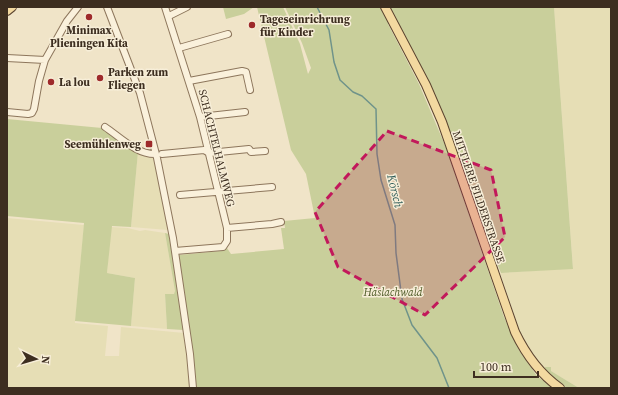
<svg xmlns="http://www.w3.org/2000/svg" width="618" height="395" font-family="'Source Serif 4',serif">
  <rect width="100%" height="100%" fill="#f0e4c8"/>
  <path fill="#e6deb5" d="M554,7h57v381h-32l-28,-17h-8l-14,-21 -9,-18 -20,-59 73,-5z
    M138,152l9,5 7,1 15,71 -1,1 -37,-3z
    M7,218l77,7 -9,98 33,3 -3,30h14l2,-29 63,6 7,55h-184z
    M111,227l17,1 12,3 5,-1 20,3 10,58v3h-10l2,35 -36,-3 4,-48 -28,-5z"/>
  <path fill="#c9cf9b" d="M223,7h31l-10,7 -18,5z
    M257,7h26l17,37 8,30 3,-6 -9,-25 -17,-36h96l9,16 -2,1 31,60 28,66 57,167 15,33 18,26 16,12h-358l-16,-133 42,-4 6,-3 4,6 53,-5 -3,-21h4l-1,-7 31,-3 -9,-44 -15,-24z
    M388,7h166l19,262 -72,4 -15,-36 -41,-115z
    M7,119l95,9 36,24 -7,75 -19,-1 -5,47 28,5 -4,48 -56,-5 9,-98 -77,-7z
    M165,233l4,1 15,95 -1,1 -16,-1 -2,-35h9l1,-3z
    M545,367h6v4l28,17h-12l-17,-11 -7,-6z"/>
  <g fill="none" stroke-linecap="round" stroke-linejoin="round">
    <path stroke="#6f938a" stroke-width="1.5" d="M317,7l12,23 5,32 6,18 13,12 9,4 14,13 1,45 4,26 14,45 1,28 6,46 10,26 25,33 12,30"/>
    <defs>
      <path id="minor" d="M107,7l33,86 17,65 16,80 17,116 3,34
        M165,7l35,110 27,111v13l-4,6 -48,4
        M169,16l18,-9
        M179,48l49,-14
        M7,58l38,2
        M189,81l53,-10 4,1 4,18
        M7,112l21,2 4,-1 2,-4 5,-28 6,-21 22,-39 11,-14
        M200,117l45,-5
        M105,127c15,10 32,28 51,27
        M162,154l42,-4 5,3 40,-4 2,3 14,-1
        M180,195l92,-8
        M227,228l45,-4 9,-2"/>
      <path id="major" d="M385,7l41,78 16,37 73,210c11,23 25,42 45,56
        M7,11l5,-4"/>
    </defs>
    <use href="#minor" stroke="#8d765c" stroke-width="8"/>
    <use href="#major" stroke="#5b4430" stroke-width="10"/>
    <use href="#minor" stroke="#faf1dc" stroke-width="6"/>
    <use href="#major" stroke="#f3d9a0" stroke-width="8"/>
  </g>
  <path fill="#c2185b" fill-opacity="0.2" stroke="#c2185b" stroke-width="3" stroke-dasharray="8 5" stroke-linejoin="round" d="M387,131l104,39 14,67 -80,78 -87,-48 -23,-55z"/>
  <g fill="#9e2a2b" stroke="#f7eed8" stroke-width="1.5">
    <circle cx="89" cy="17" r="4"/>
    <circle cx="252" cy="25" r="4"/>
    <circle cx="100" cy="78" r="4"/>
    <circle cx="51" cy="82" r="4"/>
    <rect x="145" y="140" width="8" height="8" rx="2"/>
  </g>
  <g text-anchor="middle" stroke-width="3" stroke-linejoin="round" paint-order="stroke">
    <g font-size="11" font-weight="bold" fill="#3d2e20" stroke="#f7eed8" text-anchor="start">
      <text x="260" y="23">Tageseinrichrung<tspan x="260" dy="13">für Kinder</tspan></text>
      <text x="89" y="34" text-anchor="middle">Minimax<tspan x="89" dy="13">Plieningen Kita</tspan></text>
      <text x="108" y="76">Parken zum<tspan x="108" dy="13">Fliegen</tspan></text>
      <text x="59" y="86">La lou</text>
      <text x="141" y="148" text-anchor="end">Seemühlenweg</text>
    </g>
    <g font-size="11" fill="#3d2e20" stroke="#f7eed8">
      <text transform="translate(217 148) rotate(76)" y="4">SCHACHTELHALMWEG</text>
      <text transform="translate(479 197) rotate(71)" y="4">MITTLERE FILDERSTRASSE</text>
    </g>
    <g font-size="11" font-style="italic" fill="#4d5a26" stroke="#f7eed8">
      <text x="393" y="296">Häslachwald</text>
    </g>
    <g font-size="12" font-style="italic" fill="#2f5d5a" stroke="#f7eed8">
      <text transform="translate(395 191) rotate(76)" y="4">Körsch</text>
    </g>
  </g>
  <rect width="618" height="395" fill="none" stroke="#3d2e20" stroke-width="16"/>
  <g transform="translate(36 359) rotate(95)" stroke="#f7eed8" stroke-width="3" paint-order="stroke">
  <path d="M0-3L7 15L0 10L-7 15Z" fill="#3d2e20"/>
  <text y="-6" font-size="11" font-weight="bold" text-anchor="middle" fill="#3d2e20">N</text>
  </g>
  <path d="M474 371v6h64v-6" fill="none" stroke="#3d2e20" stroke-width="2"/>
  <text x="480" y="371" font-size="12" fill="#3d2e20" stroke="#f7eed8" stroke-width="3" paint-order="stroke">100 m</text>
</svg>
